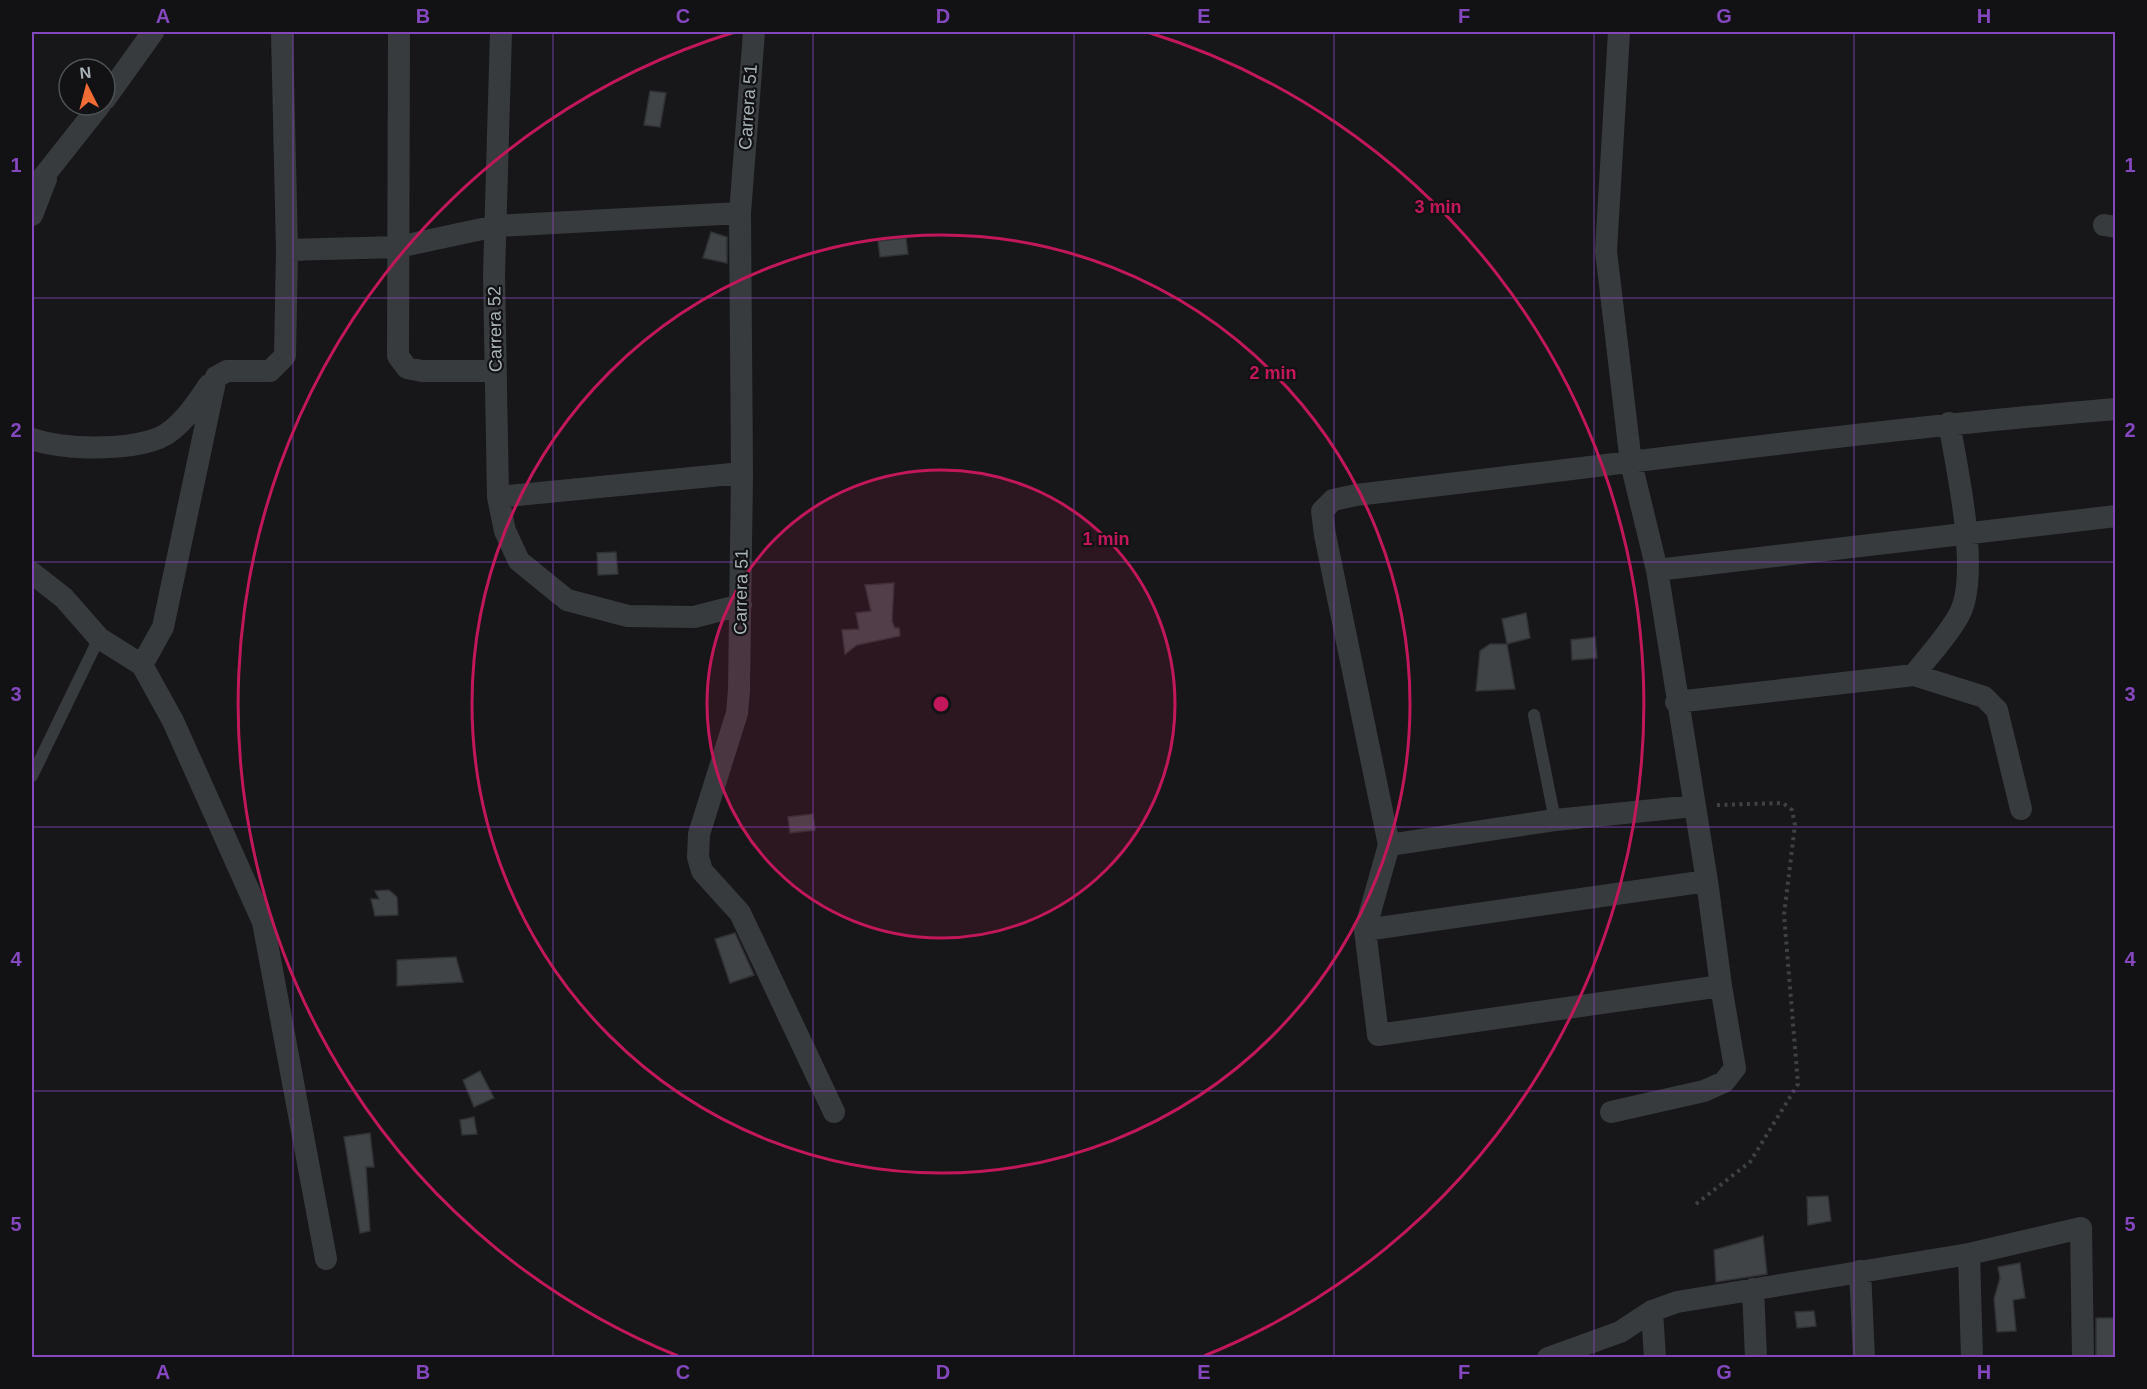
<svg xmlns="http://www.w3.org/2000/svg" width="2147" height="1389" font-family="Helvetica,sans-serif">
  <rect width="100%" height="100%" fill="#171719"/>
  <path fill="#414446" stroke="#313235" stroke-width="1.5" d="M650,91l16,2 -6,34 -16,-2z
    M711,232l16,5v26l-24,-5z
    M906,238l2,16 -28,3 -2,-16z
    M616,552l2,22 -20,1 -1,-22z
    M894,583l-2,38 3,7h4l1,8 -43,9 -12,9 -3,-24 17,-1 -3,-16 15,-2 -6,-26z
    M1526,613l4,25 -23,6 -5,-25z
    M1595,637l2,21 -25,2 -1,-20z
    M1490,644h17l8,45 -39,2 4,-40z
    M813,814l2,16 -25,3 -2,-16z
    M389,890l8,7 1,18 -23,1 -4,-17h8l-4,-8z
    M735,933l19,42 -24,8 -15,-44z
    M456,957l7,25 -66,4v-26z
    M480,1071l14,27 -20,9 -11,-27z
    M474,1117l3,17 -15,1 -2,-15z
    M370,1133l4,34h-8l4,64 -10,2 -16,-96z
    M1828,1196l3,25 -23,4 -1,-28z
    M1763,1236l4,38 -51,8 -2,-32z
    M2020,1263l5,35 -12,2 3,31 -19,1 -3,-33 6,-21 -2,-11z
    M1814,1311l2,15 -19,2 -2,-16z
    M2096,1318h19v40h-19z"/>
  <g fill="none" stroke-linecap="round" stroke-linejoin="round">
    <path stroke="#3e4245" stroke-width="4" stroke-dasharray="3 4.5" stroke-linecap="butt" d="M1696,1204l54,-42 48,-78 -14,-169 11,-90 -3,-15 -9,-7 -67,2"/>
    <path stroke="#383b3e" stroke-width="12" d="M1534,715l21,105
      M32,776l67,-138"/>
    <path stroke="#383b3e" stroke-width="22" d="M399,32l-1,324 9,12 15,3h74
      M501,32l-7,243 4,222 7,34 14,30 48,39 61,16 66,1 47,-12
      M754,32l-14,181 2,260 -3,217 -2,23 -38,121 -1,23 4,14 38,42 94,199
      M1619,32l-13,219 25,212 26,107 50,311 14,105 -343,49 -13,-105 24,-85 -64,-310 -3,-24 11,-11 23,-5c253,-29 506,-65 760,-86
      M105,99l48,-67
      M32,191l68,-86
      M32,215l14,-36
      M2104,225l12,2
      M287,250l111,-3 98,-21 244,-13
      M32,439c33,11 94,12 127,-1 21,-9 38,-35 50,-53
      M498,497l244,-24
      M1657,570l459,-54
      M32,573l32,25 35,40 43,27 31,56 90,201 63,337
      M142,665l21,-38 53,-250 11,-6h43l15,-15 2,-106 -5,-218
      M1914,675c14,-19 35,-40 46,-62 20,-40 -3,-145 -11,-190
      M1676,702l238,-27 70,22 13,13 24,99
      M1389,845l166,-25 139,-14
      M1365,930l342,-49
      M1611,1112l93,-21 20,-9 11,-14 -14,-82
      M1969,1254l3,104
      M1860,1271l4,87
      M1753,1289l3,69
      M1652,1311l3,47
      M1548,1358l72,-26 32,-21 25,-9 292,-48 112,-26 2,130"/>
  </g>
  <path fill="none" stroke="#8447be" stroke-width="1.5" stroke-opacity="0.55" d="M293,32v1326M553,32v1326M813,32v1326M1074,32v1326M1334,32v1326M1594,32v1326M1854,32v1326M32,298h2084M32,562h2084M32,827h2084M32,1091h2084"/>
  <circle cx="941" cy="704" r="234" fill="#c2185b" fill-opacity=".12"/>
  <g fill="none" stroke="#c2185b" stroke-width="3">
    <circle cx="941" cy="704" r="234"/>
    <circle cx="941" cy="704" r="469"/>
    <path d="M678 1356A703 703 0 0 1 735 32M1147 32A703 703 0 0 1 1204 1356"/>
  </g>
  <g text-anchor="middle" stroke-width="4.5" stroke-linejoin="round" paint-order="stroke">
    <g font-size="18" fill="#a9b4b9" stroke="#121214">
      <text transform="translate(748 107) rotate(-86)" y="6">Carrera 51</text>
      <text transform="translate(495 329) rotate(-91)" y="6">Carrera 52</text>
      <text transform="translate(741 592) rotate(-89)" y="6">Carrera 51</text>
    </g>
  </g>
  <circle cx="941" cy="704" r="9" fill="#c2185b" stroke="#121214" stroke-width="3"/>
  <g font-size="18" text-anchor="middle" font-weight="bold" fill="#c2185b" stroke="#121214" stroke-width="4.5" stroke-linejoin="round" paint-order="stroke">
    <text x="1438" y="213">3 min</text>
    <text x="1273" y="379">2 min</text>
    <text x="1106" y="545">1 min</text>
  </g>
  <rect width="2147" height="1389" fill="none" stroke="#121214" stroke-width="66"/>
  <g transform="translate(87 87) rotate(354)"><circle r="28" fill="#121214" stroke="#4e5356" stroke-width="1.5"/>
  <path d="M0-4.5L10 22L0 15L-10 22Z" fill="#f36b35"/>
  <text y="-9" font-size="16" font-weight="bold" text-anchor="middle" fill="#a9b4b9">N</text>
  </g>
  <rect x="33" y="33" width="2081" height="1323" fill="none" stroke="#8447be" stroke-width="2"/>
  <g font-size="20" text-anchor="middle" font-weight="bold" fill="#8447be">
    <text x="163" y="23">A</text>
    <text x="423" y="23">B</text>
    <text x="683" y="23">C</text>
    <text x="943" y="23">D</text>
    <text x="1204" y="23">E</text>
    <text x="1464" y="23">F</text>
    <text x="1724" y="23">G</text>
    <text x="1984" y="23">H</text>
    <text x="16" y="172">1</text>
    <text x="2130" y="172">1</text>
    <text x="16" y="437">2</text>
    <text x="2130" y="437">2</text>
    <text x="16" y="701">3</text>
    <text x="2130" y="701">3</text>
    <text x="16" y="966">4</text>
    <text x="2130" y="966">4</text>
    <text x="16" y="1231">5</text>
    <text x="2130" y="1231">5</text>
    <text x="163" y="1379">A</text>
    <text x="423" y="1379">B</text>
    <text x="683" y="1379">C</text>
    <text x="943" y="1379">D</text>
    <text x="1204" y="1379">E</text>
    <text x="1464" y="1379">F</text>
    <text x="1724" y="1379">G</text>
    <text x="1984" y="1379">H</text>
  </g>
</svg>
